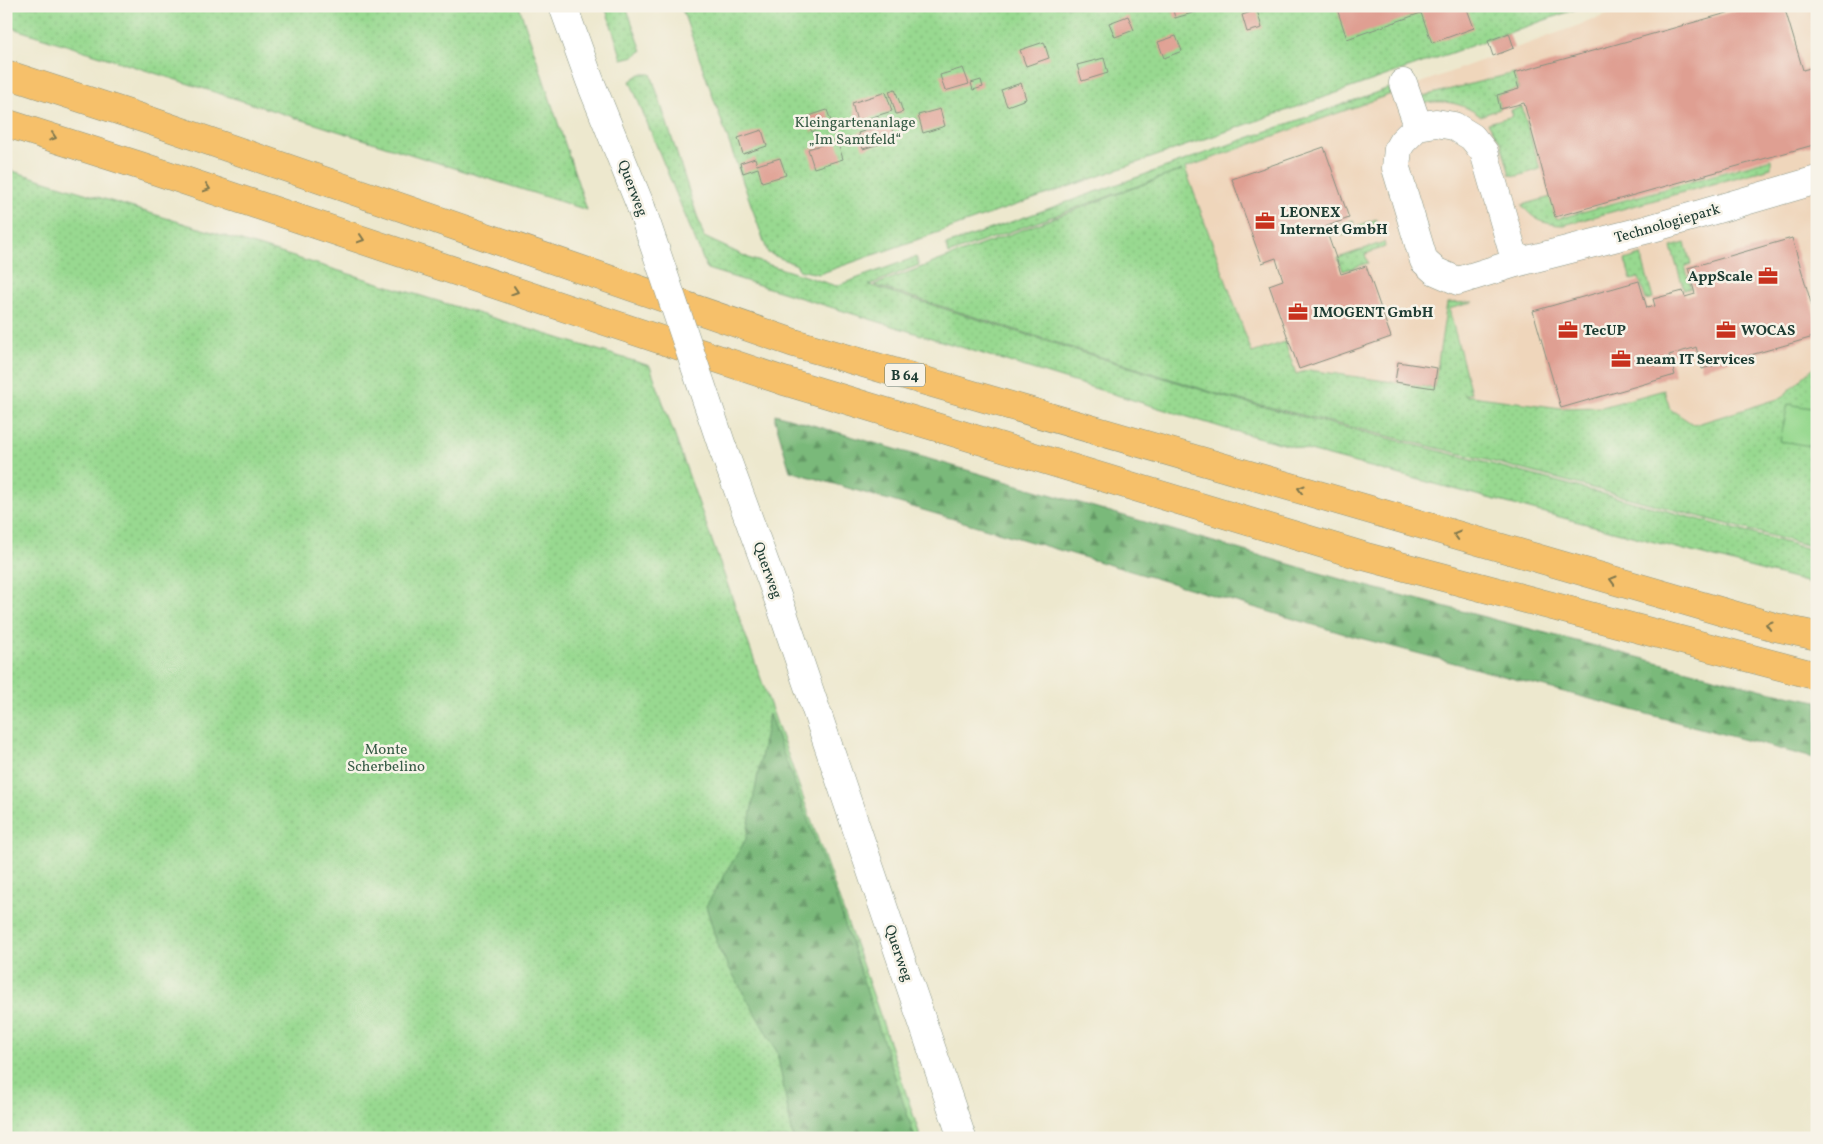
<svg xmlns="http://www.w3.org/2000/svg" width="1823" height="1144" font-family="Vollkorn,serif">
  <defs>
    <pattern id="green-dots" width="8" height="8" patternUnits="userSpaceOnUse" patternTransform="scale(1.25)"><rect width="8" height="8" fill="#98d990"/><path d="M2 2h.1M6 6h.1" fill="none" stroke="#83bb7d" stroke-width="1.8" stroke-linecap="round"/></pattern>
    <pattern id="forest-firs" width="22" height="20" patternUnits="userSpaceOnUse" patternTransform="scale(1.25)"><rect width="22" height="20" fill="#7ab97a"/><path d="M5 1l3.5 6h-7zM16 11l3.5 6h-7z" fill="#639865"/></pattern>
  </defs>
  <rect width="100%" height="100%" fill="#f7f3e8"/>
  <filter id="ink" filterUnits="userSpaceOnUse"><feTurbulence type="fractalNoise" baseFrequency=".02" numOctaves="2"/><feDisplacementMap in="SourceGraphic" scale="10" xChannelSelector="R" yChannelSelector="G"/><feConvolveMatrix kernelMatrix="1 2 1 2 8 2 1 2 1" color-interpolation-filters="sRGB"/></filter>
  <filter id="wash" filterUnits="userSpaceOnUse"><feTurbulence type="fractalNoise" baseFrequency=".0096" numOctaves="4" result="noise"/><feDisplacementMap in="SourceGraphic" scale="20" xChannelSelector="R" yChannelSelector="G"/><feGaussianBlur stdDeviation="1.12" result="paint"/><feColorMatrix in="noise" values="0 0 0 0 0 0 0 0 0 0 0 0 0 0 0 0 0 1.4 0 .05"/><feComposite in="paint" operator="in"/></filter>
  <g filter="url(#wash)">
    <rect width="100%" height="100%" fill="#ede8ce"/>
    <path fill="#efd6bb" d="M1631,6h186v364l-2,-4 -34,32 -87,27 -24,-16 -6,-19 -62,17 -41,1 -99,-14 9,-2 -22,-83 20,-6 -22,1 -13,84 -125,-18 -13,4 -44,-20 -67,-185z"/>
    <path fill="url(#green-dots)" stroke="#5c8b62" d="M6,6h513l68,204 -581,-184z
      M605,6h21l16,45 -8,5 -12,3z
      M681,6h904l-766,268 -20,-4 -2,-5 -29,-12z
      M1514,73l5,16 -22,6 3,14 -20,7c-19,-15 -42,-17 -64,-11l-4,-6z
      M640,74h11l53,163 47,22 85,27 80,-29 3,8 -50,20 355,112 271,68 322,86v34l-590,-156 -520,-160 -77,-188z
      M1389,88l2,6 -206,74 67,185 33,-11 11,32 13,-4 125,18 13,-85 27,-1 -25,7 22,84 -7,2 97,13 41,-1 62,-17 6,19 24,16 87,-27 34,-32 2,5v177l-319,-85 -274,-67 -350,-111 308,-115 -234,84 -2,-9z
      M1522,107l18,62 -22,7 -8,-1 -9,-32 -13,-20 25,-7 -2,-6z
      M1771,159v9l-207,57c-18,0 -31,-5 -42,-20l29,-8 6,22z
      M6,169l644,197 227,640 44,132h-915z
      M1376,219l1,5 -35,12 -1,-4 -9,3 -3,-6 24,-9 2,7z
      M1384,242l1,5 -20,7 3,9 -25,8 -5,-13z
      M1685,243l6,21 -6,2 6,22 -7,2 -13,-43z
      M1641,255l12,43 -7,2 -7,-22 -8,2 -6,-20z"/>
    <path fill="url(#forest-firs)" stroke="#4c7b57" d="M775,414l572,167 420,110 50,10v58l-472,-125 -555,-163 -15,-51z
      M769,714l65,177 81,247h-122l-16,-86 -58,-102 -13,-44 40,-67z"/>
    <path fill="#98d990" stroke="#5c8b62" d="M1788,404l29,5v38l-37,-6z"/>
    <g id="blocks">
      <path fill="#df9f92" d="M1172,6h38v2l-35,10z
        M1336,6h85l1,2 6,-2h38l8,22 -42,15 -11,-30 -74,26z
        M1752,6h32l19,64 14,-4v78l-262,73 -31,-114 -24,6 -3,-14 22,-6 -5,-16z
        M1257,10l5,18 -15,4 -5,-17z
        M1128,16l6,14 -19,7 -6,-14z
        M1509,33l5,15 -21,8 -5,-15z
        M1176,36l6,15 -18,7 -6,-16z
        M1044,42l5,16 -23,8 -6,-16z
        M1104,58l4,15 -26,8 -5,-16z
        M963,68l6,16 -24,7 -5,-16z
        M981,80l2,7 -10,3 -2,-7z
        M1021,83l5,16 -19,7 -6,-16z
        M895,89l8,23 -7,2 -7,-23z
        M886,92l6,19 -35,11 -5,-19z
        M940,109l5,17 -22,7 -5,-18z
        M827,110l5,14 -20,8 -6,-15z
        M890,123l5,16 -32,10 -5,-16z
        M762,130l5,16 -24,8 -5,-16z
        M837,140l6,19 -29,9 -6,-19z
        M1324,147l25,71 -24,9 12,34 4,13 25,-8 25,71 -92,32 -30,-84 14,-5 -6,-18 -1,-4 -14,5 -30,-84z
        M755,158l2,7 23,-7 6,17 -24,7 -4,-14 -15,5 -3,-10z
        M1792,238l25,85v13l-115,33 -6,-22 -2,1 -25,7 6,20 -114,33 -28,-97 106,-30 8,27 8,-2 -2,-7 30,-8 2,6 10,-3 -7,-26z
        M1398,362l39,6 -3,20 -39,-6z"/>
    </g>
  </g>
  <g filter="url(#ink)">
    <use href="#blocks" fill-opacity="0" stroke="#869281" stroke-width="1"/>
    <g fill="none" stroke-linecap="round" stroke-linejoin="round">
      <defs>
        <path id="minor" d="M563,6l27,75 51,126
          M1403,83l15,43
          M1516,263l-32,-111 -12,-15 -18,-11 -18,-3 -18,3 -16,16 -4,7 -2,19 28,93 11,10 23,10 58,-18 133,-34 168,-49
          M723,449l57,155 182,534"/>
        <path id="highway" d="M6,74l145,47 643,222 981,284 42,9
          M6,123l135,43 643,215 579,175 454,120"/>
      </defs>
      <use href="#minor" stroke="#869281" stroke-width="29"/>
      <use href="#highway" stroke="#869281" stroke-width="29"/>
      <use href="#minor" stroke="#fff" stroke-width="28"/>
      <use href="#highway" stroke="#f6c06b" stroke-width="28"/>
      <defs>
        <path id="minor-bridge" d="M641,207l82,242"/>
      </defs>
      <use href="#minor-bridge" stroke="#869281" stroke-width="29" stroke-linecap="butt"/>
      <use href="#minor-bridge" stroke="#fff" stroke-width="28"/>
    </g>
    <defs><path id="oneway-chevron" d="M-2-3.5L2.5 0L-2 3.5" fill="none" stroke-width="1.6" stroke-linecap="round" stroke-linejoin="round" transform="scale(1.25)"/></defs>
    <g stroke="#80784d">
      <use href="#oneway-chevron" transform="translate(53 137) rotate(18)"/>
      <use href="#oneway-chevron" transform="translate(207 188) rotate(18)"/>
      <use href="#oneway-chevron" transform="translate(361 239) rotate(18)"/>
      <use href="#oneway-chevron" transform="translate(515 291) rotate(18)"/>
      <use href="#oneway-chevron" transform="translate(1301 489) rotate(-164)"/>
      <use href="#oneway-chevron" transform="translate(1457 535) rotate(-164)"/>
      <use href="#oneway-chevron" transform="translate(1613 580) rotate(-164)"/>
      <use href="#oneway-chevron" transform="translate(1769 625) rotate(-164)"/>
    </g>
  </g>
  <defs>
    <symbol id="office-bare" viewBox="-9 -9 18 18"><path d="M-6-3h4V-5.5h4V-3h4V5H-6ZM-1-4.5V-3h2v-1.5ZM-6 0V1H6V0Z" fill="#c8321e" stroke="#f7f3e8" stroke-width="2.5" paint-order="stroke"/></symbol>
  </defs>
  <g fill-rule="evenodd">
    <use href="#office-bare" x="1251" y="207" width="28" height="28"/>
    <use href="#office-bare" x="1754" y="262" width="28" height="28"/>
    <use href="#office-bare" x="1284" y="298" width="28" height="28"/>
    <use href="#office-bare" x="1554" y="316" width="28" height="28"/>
    <use href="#office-bare" x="1712" y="316" width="28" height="28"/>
    <use href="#office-bare" x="1607" y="345" width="28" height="28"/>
  </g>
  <g text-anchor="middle" stroke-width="5" stroke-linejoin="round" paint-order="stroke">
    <rect fill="#f7f3e8" stroke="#60746a" stroke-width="1" x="885" y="363.5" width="40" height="23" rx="4"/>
    <g font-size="14" font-weight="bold" fill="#1f3d34">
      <text x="905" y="380">B 64</text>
    </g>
    <g font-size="15" fill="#375c46" stroke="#f7f3e8">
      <text x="855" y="127">Kleingartenanlage<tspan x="855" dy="17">„Im Samtfeld“</tspan></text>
      <text x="386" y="754">Monte<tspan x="386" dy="17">Scherbelino</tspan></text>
    </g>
    <g font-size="15" fill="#1f3d34" stroke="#f7f3e8">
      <text transform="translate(633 188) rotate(69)" y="5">Querweg</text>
      <text transform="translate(1667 223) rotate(-16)" y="5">Technologiepark</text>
      <text transform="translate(768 570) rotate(70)" y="5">Querweg</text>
      <text transform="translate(899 953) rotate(71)" y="5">Querweg</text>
    </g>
    <g font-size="15" font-weight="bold" fill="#1f3d34" stroke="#f7f3e8" text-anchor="start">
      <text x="1280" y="217">LEONEX<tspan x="1280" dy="17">Internet GmbH</tspan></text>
      <text x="1753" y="281" text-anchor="end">AppScale</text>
      <text x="1313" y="317">IMOGENT GmbH</text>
      <text x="1583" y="335">TecUP</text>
      <text x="1741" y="335">WOCAS</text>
      <text x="1636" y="364">neam IT Services</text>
    </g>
  </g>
  <rect width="1823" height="1144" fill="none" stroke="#f7f3e8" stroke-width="25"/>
</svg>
